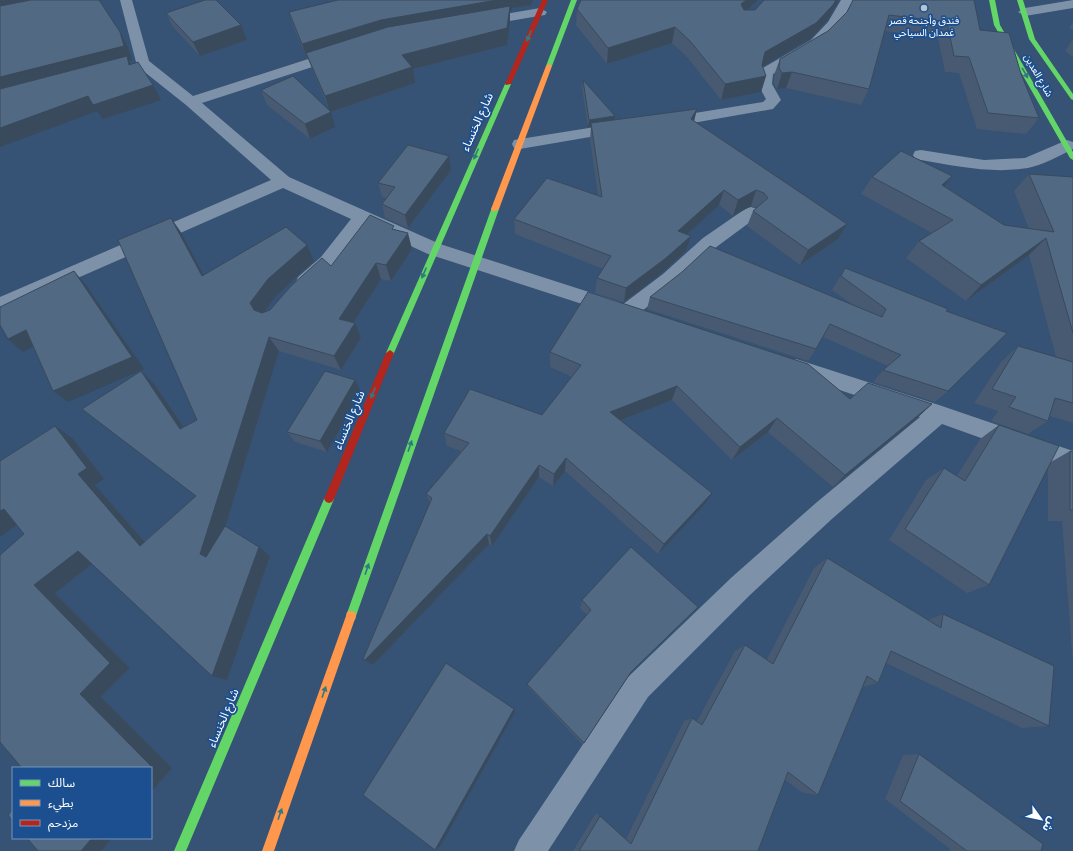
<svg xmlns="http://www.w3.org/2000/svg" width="1073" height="851" font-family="Barlow,'Noto Sans Arabic',sans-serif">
  <rect width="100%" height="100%" fill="#365274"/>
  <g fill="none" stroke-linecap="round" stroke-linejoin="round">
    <path fill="#7d92a8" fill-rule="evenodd" d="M120,0h12l17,61 44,35 140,-45h10l2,3 -2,3 -141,46 87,74 151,67 180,58 2,3 41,-31 40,-36 42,-29 6,-2 6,2 3,4 -3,4 -42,31 -38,36 -43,33 -7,3 -7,-3 -2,-4 -5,1 -185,-60 -63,-29c-12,17 -44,69 -67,62l-2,-5 2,-5 23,-20 30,-38 -68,-31 -283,124v-15l271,-117 -85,-75 -49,-39z
      M841,0h12l-14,27 -18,19 -48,28 -1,10 9,16 -8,9 -109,19 -5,-2 -3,-3 3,-3 5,-2 99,-16 3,-3c-5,-9 -12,-19 -5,-30l50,-29 17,-18z
      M1073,0v8l-48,8 -7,-4 7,-4z
      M540,8l7,4 -2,3 -64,11 -5,-1 -2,-3 2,-3 5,-1z
      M620,123l5,2 3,3 -3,3 -105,18 -6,-1 -2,-4 2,-4 6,-1z
      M1067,140l6,2v7c-14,7 -30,16 -45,19 -36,6 -72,-2 -107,-8l-6,-1 -2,-4 2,-4 6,-1 63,10 41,-2z
      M796,359l143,46 134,46v20l-131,-47 -109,94 -83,77 -102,102 -100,154h-34l5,-11 109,-163 104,-100 85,-75 103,-85 -131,-44 -3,-6 3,-6z"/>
    <path fill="#63d668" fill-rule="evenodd" d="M571,0h6l-25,66 -5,1 -1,-1z
      M989,0h6l5,25 73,127v8l-3,-2 -76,-133z
      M1017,0h6l12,39 38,55v6l-2,-1 -42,-60z
      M508,82l3,2 -117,269 -1,2h-6l-1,-2 119,-269z
      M492,207h3l4,2 -143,407 -1,4 -4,1 -4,-1 -1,-4z
      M329,495l3,1 2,3 -148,352h-12l150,-352 2,-3z"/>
    <path fill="#ff974d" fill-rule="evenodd" d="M549,64l3,2 -53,143 -4,2h-3l-1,-2 55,-143z
      M351,611l4,1 1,4 -82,235h-12l84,-235 1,-4z"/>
    <path fill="#b3261e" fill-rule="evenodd" d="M542,0h6l-37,84 -5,1 -1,-1z
      M390,350l4,3 -60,146 -2,3 -3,1 -3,-1 -2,-3 62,-146z"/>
  </g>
  <path fill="#475a72" d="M581,0h177l-10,10 79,11 -17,18 -48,27 4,10 -5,16 -40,8 -34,-43 -15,-14 -65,21 -31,-39 1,-16z
    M853,0l127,30 41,44 18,44 -13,16 -49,-5 -18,-56 -14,-1 -7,-34 -53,-7 -16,58 -8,16 -75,-17 -9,1 -3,-5v-9l6,-16 48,-28 19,-19z
    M531,5l-19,3v3l-2,1v11l-3,22 -94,24 2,14 -85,29 5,15 -25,12 -43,-34 -6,-15 69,21 -18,-42 -4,-11h-1l-14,-32 -4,-14z
    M166,13l81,27 -47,16 -27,-29z
    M1073,22v8l-4,-2z
    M1073,39v18l-8,-6z
    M583,80l31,40 83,-11 -3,12 153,103 -9,15 -38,26 -53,-39 6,-15 4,-3 -6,-2 -18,10 -14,-11 -32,29 4,2 -5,15 -24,22 -38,29 -29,-9 2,-15 6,-9 -88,-35 -1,-15 84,-24 -8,-56 1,-12h-3l-6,-39z
    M449,156l2,14 -43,58 -23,-10 -3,-14 4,-6 -4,-1 -4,-14z
    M1029,174l44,3v246l-23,-7 -2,5 -20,13 -37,-13 7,-10 -24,-8 27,-41 17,-16 38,11 -27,-102 -63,46 -60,-43 13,-17 13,-8 -71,-39 11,-17 80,-1 -8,11 60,38 25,4 -15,-38z
    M171,218l11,16 22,41 110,-14 -37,34 -13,18 6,-3 61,-44 64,-37 17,20 -21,32 -10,-2 -28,44h2l6,15 -20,32 -62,-19 -54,175 45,30 -43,124 -135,-116 -37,29 75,75 -29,29 71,71h-150l2,-234 -7,-9 56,-86 31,40 -9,6 49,56 52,-45 -41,-111 29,42 13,-7z
    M845,268l103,41 -1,2 1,80 -13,11 -62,-20 10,-12 5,-4 -65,-29 -7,12 -8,12 -161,-52 3,-12 203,8 -21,-15z
    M550,352l300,47 82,5 -15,14 -84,69 -65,-55 -36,28 -60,-60 -51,20 84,84 -47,50 -93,-83 -12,15 -14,-9 -47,69 -3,-2 -116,121 57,-162 -4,-9 35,-43 -14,-5 -3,-13 98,-18 30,-38 -22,-10z
    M361,392l-34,60 -32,-10 -8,-10z
    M999,425l52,37 19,-11 3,1v213l-11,-144h-14v-54l-59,118 -22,8 -78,-53 37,-60 18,-12 13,8 23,-37z
    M631,547v125l-47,71 -2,1 -54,-57 -1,-3 60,-69 -7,-7 2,-8z
    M827,558l101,62 15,-6 106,112 -27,2 -136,-65 -8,20 -15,4 -45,108 -15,-2 -18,-13 -27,71h-185l23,-38 30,26 58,-118 8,-3 5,3 38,-70 10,-6 22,14 47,-91z
    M919,754l122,97h-91v-2l-65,-50 18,-44z"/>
  <path fill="#394a5c" d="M0,0h54l-54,11z
    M497,0h36l-2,5 -19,3v3l-2,1v11l-3,22 -94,24 2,14 -85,29 -5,-16 -19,-43 2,5h-1l-5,-14 79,-24z
    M746,0h12l-21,20 4,-16z
    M836,0h3l-12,21 -17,18 -50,29 5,-16z
    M241,25l6,15 -47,16 -7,-14z
    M675,27l-3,16 -65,21 1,-16z
    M120,32l8,15 4,13 -3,1 6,10 -135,23v-17z
    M792,72l-6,16 -9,1 5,-16z
    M766,76l-5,16 -40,8 4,-16z
    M153,85l8,15 -58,19 -6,-8 -97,36v-19l88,-32z
    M697,109l-4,16 -2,-6z
    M331,112l4,15 -25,12 -5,-15z
    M615,116l-1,7h-23v4h-3l1,-7z
    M449,156l2,14 -43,58 -3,-13z
    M952,176l-13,18 3,-9z
    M724,190l-5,15 -45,41 4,-15z
    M756,190l-5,16 -18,10 5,-16z
    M171,218l11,16 31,58 -11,-16z
    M847,224l-9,15 -38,26 8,-15z
    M408,233l4,16 -21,32 -5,-16z
    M691,236l-5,15 -24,22 -38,29 2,-14z
    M1046,238l-17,17 -63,46 15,-16z
    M307,245l7,16 -37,34 -17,23 -6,-8 -4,-7 18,-24z
    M376,263l5,16 -35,55 -7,-15z
    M74,271l12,14 58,84 -76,33 -15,-11z
    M355,323l6,15 -20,32 -7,-14z
    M26,330l15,12 -18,10 -15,-13z
    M269,337l10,14 -65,212 -14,-9z
    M141,371l14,14 39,57 -14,-13z
    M355,380l6,12 -34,60 -7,-11z
    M677,386l-5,14 -64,25 2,-13z
    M932,404l-15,14 -84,69 12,-12z
    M777,418l-9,14 -36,28 8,-13z
    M55,426l18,13 31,40 -9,6 61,70 -16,-9 -62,-72z
    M566,458l-1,13 -12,15 1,-12z
    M539,465v12l-47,69 -2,-10z
    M712,493l-7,11 -47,50 6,-10z
    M4,509l21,10 -25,18v-26z
    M487,534l2,10 -116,121 -8,-5z
    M259,547l11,9 -43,124 -15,-4z
    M78,551l19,9 -42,33 75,75 -29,29 71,71 -21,24v-21l-71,-77 -46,-109z
    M514,709l1,3 -74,133 -6,5z
    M92,838h20l-11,13h-20z"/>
  <path fill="#526984" stroke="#394a5c" d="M31,0h68l21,32 4,14 -124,31v-71z
    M205,0h11l25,25 -48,17 -27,-29z
    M338,0h159l-116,20 -79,24 -13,-32z
    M581,0h165l-5,4 3,6h11l9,-10h72l-3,5 -17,18 -51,29 -3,13 4,11 -41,8 -35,-43 -15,-14 -67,21 -31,-39z
    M853,0h121l6,30 29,3 12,41 18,44 -51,-5 -19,-56 -15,-1 -7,-34 -58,-7 -20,74 -77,-17 -10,1 -3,-5 1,-9 48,-28 19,-19z
    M510,6l-3,22 -105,27 10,12 -87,29 -19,-43 82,-26z
    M127,56l2,9 9,-3 15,23 -60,20 -5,-9 -88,32v-39z
    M293,76l38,36 -26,12 -44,-34z
    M583,80l32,36 -26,4z
    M697,109l-6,10 156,105 -39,26 -55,-39 15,-13 -4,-5 -8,-3 -18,10 -14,-10 -46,41 13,5 -25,22 -40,30 -29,-10 14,-22 -97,-37 33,-41 55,19 -11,-74z
    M408,145l41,11 -44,59 -23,-11 13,-17 -17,-4z
    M901,151l51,25 -10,9 62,40 50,7 -25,-58 44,3v156l-27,-95 -65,47 -62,-44 34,-21 -81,-43z
    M370,215l24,11 -2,3 16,4 -22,32 -10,-2 -37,56 16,4 -21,33 -65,-19 -69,217 6,3 19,-31 34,21 -47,129 -134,-125 -44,34 76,78 -30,31 73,74 -2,3v-3h-129l-22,-26v-187l24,-21 -20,-25 -4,2v-50l55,-35 32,42 -9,6 62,72 56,-50 -114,-87 59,-38 39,58 17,-9 -79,-180 53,-22 31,58 84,-49 21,18 -39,34 -18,24 4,7 8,3 8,-3 21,-24 31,-28 9,8z
    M710,246l172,71 4,-8 -45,-33 4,-8 103,41 -2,2 61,22 -59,58 -65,-21 18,-15 -71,-31 -14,25 -166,-52 32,-25z
    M74,271l58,86 -79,34 -27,-61 -18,9 -8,-14v-18z
    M588,292l220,72 42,35 18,-16 64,21 -87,71 -68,-57 -37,29 -63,-61 -67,26 102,81 -48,51 -98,-86 -12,16 -15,-9 -49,71 -3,-2 -122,126 -2,-1 69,-161 -6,-4 43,-51 -25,-10 26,-44 72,26 39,-50 -31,-13z
    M1018,346l55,16v41l-18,-5 -7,23 -39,-14 7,-10 -24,-8z
    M325,371l30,9 -35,61 -33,-9z
    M999,425l60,21 -70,139 -84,-56 39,-61 21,13z
    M1070,451l3,1v58h-3z
    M631,547l67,60 -67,65 -47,71 -57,-59 64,-74 -9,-10z
    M827,558l114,70 2,-14 111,52 -5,60 -158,-75 -13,32 -11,-7 -49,119 -30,-23 -30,79h-179l21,-35 31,28 61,-126 10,7 43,-80 28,19z
    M446,663l68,46 -79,141 -72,-55z
    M919,754l124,90 -2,7h-74l-67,-50z
    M13,809v13l-5,-7z
    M27,838h65l-11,13h-43z"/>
  <defs><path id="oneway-solid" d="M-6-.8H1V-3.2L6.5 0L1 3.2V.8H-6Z"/></defs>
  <g fill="#317883">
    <use href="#oneway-solid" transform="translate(529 36) rotate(114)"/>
    <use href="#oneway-solid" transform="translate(1025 73) rotate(60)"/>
    <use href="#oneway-solid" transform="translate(476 154) rotate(114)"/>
    <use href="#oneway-solid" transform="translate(424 273) rotate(113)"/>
    <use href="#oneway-solid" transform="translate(373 393) rotate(113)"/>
    <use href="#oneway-solid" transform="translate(410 446) rotate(-71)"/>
    <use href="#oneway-solid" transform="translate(367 569) rotate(-71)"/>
    <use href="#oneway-solid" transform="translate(324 692) rotate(-71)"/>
    <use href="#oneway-solid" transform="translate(280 814) rotate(-71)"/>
  </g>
  <circle fill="#b9c2ce" stroke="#1b4f8f" stroke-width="1.5" cx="924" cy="8" r="4"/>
  <g text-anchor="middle" stroke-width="3.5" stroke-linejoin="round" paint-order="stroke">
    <g font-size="10" fill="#fff" stroke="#1b4f8f">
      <text x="924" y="24">فندق وأجنحة قصر<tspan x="924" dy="12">غمدان السياحي</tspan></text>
    </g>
    <g font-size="10" fill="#fff" stroke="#1b4f8f">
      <text transform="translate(1039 75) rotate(60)" y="4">شارع العدين</text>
    </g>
    <g font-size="12" fill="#fff" stroke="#1b4f8f">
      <text transform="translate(477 122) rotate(-66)" y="4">شارع الخنساء</text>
      <text transform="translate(349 420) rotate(-67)" y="4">شارع الخنساء</text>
      <text transform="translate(223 718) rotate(-67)" y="4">شارع الخنساء</text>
    </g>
  </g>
  <rect x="12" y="767" width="140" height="72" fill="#1b4f8f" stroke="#7695bc"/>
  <rect x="20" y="780" width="20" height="6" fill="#63d668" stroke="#7695bc"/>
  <text x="48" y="787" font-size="12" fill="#ffffff">سالك</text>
  <rect x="20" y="800" width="20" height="6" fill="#ff974d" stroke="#7695bc"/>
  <text x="48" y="807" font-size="12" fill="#ffffff">بطيء</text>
  <rect x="20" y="820" width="20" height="6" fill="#b3261e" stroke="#7695bc"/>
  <text x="48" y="827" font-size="12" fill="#ffffff">مزدحم</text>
  <g transform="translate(1041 819) rotate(123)" stroke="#1b4f8f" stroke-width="3" paint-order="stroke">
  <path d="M0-3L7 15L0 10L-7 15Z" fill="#ffffff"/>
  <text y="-6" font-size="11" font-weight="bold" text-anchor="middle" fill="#ffffff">ش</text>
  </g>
</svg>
